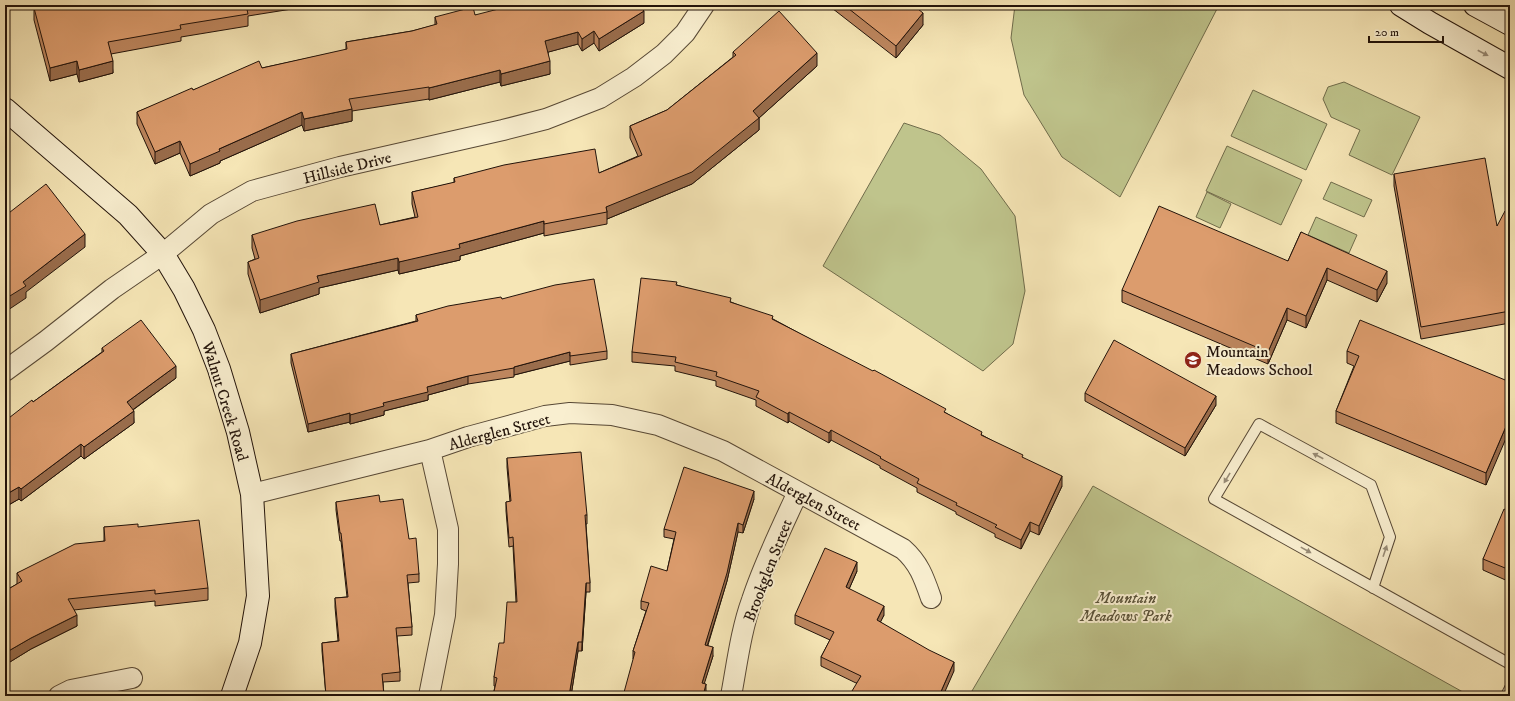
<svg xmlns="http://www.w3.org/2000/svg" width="1515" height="701" font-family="'IM FELL DW Pica',serif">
  <rect width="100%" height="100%" fill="#f6e6b6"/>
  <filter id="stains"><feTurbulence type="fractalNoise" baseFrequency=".005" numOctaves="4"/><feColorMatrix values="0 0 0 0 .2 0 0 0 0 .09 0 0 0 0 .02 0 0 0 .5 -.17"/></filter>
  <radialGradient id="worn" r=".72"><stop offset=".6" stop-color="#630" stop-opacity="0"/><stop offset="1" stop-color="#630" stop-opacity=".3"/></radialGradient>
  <path fill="#bfc48c" stroke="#706c4b" d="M1015,5h204l-99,192 -58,-40 -38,-62 -13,-57z
    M1344,82l76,35 -28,58 -43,-20 11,-25 -29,-13 -8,-18 5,-12z
    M1253,90l74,34 -21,46 -75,-34z
    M904,123l36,12 41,34 34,47 10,75 -12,53 -30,27 -160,-105z
    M1227,146l75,34 -21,45 -75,-34z
    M1331,182l41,18 -8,17 -41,-18z
    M1207,192l24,12 -11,24 -24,-11z
    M1316,217l41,18 -8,18 -41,-18z
    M1093,486l377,210h-501z"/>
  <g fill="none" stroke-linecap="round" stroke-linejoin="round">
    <defs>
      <path id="lane" d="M1373,588l17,-51 -19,-52 -112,-61 -45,75 296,165
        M1506,696l4,-8"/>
      <path id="street" d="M5,371l41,-30 66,-52 51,-35 48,-40 41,-23 88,-24 163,-37 43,-11 54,-21 34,-21 30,-23 21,-21 19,-28
        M252,494l178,-44 38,-13 77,-21 25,-3 42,2 46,10 65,26 180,98c16,14 21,29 28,49
        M59,696l12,-6 61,-12
        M429,696l16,-81 3,-51v-35l-18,-79
        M731,696c6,-32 10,-66 21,-96 12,-37 30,-73 46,-108"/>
      <path id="secondary" d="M1401,5l29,18 80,45
        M1475,5l35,19
        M5,109l123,106 35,39 21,35 20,41 15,39 19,63 14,62 6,102 -8,47 -18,53"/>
    </defs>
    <use href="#lane" stroke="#574835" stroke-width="12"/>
    <use href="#street" stroke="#574835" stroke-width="22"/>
    <use href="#secondary" stroke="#22130a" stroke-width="24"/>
    <use href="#lane" stroke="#f9efd0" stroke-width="10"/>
    <use href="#street" stroke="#f9efd0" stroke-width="20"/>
    <use href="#secondary" stroke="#f9efd0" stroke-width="22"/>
  </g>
  <path fill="#bd865e" stroke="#22130a" d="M44,5h273l-69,11v10l-67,11v4l-70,13 2,19 -34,9 -2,-8 -27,7 -16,-61v-12z
    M828,5h85l10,20 -27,33z
    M475,15l169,8 -45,28 -5,-8 -12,8 -4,-7 -30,8 2,22 -49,12 -1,-4 -71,18v-1l-77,12v10l-48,10 -2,-6 -82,36v2l-30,13 -10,-23 -25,11 -18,-40v-12l56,-22 69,-22 84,-18v-8l66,-11 23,-6v-8z
    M733,52l84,14 -58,52v12l-67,54 -85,35v5l-63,12v-3l-84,23v4l-61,14 -1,-4 -79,18v6l-59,19 -12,-39v-12l7,-3 -3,-11v-13l128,-10 35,-8 -3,-13v-12l42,-9v-5l145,-5 39,-17 -8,-18v-12l37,-16 66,-53z
    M1394,174l103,52 13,-16v113l-89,16 -27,-153z
    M1301,232l86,51 -10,19 -50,-22 -21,48 -19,-8 -19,44 -146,-62v-12l166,-29z
    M677,285l54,17 42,17 173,94 36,22 41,23 39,28 -23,49 -9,-4 -9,18 -26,-12v-3l-39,-20v-2l-39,-20v-4l-37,-20v-2l-49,-26 -2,3 -40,-22 -1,2 -32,-17v-6l-40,-14v-5l-41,-10v-5l-43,-4v-10z
    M502,299l105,52v8l-37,6v-4l-56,14v2l-46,7 -40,11v5l-44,11v4l-34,9v-2l-42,10 -17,-69v-9l125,-33v-6z
    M102,348l74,30 -43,32 1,13 -50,36 -3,-3 -60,45 -2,-2 -14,8v-86l28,-19 69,-50z
    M1347,351l163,31 -24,103 -150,-62v-12l18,-45 -7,-3z
    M1085,393l131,12 -31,51 -100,-55z
    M507,458l80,57v9h-1l4,59v9h-4l-4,59h-4l-7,45h-78l2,-10h-1v-9l22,-75 -3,-56 -4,1 -3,-36v-9h4l-3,-35z
    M754,499l-11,34 -5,-1 -11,49 -19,64 5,11 -9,27 2,9 -73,-33v-8l13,-40 -5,-2v-8l26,-30 7,-32 -10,-2v-8z
    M336,502h44l29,37 10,35v8l-11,1 4,44v8l-15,1 3,36v9l-17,1 1,14h-58l-4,-45v-8l16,-2 -3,-34v-9l12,-1 -6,-56h-1l-4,-31z
    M1510,512v70l-27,-12v-11z
    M104,527h34l70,61v12l-53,6v-5l-81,9 3,16 -46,23 -26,16v-74l12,-7v-11l87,-32z
    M857,571l-8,18 35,26 -4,7 74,49 -98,12 -35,-17v-9l9,-17 -35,-16v-9z"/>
  <path fill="#9a6d4c" stroke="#22130a" d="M644,11v12l-45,28v-12z
    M923,13v12l-27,33v-12z
    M594,31v12l-12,8v-12z
    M578,32v12l-33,9v-12z
    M817,53v13l-58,52v12l-67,54 -85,35v-7l-1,-5 147,-96z
    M77,61v13l-27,7v-13z
    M113,61v12l-34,9v-12z
    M550,61v13l-49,12v-12z
    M500,70v12l-71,18v-12z
    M352,109v12l-48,10v-12z
    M302,112v13l-82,36v2l-30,13v-12l29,-15z
    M180,141v12l-25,11v-12z
    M544,221v12l-84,23v4l-61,14v-12l60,-18z
    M85,234v13l-59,45v6l-21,14v-13l18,-17z
    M398,258v12l-79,18v6l-59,19v-13l57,-24z
    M1327,268v12l-21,48v-12z
    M1387,271v12l-10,19v-12z
    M1287,308v12l-19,44v-12z
    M570,352v9l-56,14v-8z
    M176,366v12l-49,36v-12z
    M468,376v8l-40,11v5l-44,11v4l-34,9v-9l77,-28z
    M1216,396v9l-31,51v-8z
    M134,411v12l-50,36v-12z
    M789,412v9l-1,2v-9z
    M350,413v9l-42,10v-8z
    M1510,417v12l-24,56v-12z
    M831,430v10l-2,3v-10z
    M81,444v12l-60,45v-12z
    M1062,476v10l-23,49v-9z
    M19,487v12l-14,8v-12z
    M754,491v8l-11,34v-8z
    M1030,522v9l-9,18v-9z
    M738,523v9l-11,49 -22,72v-8z
    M857,562v9l-11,25v-9z
    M586,583v9l-4,59v-9z
    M884,606v9l-7,14v-9z
    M77,615v11l-46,23 -26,16v-12l26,-15z
    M578,642v9l-7,45h-2z
    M713,647v9l-11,35v-8z
    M954,662v9l-11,25h-4z
    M706,684v8l-1,4h-2z"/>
  <path fill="#dc9c6d" stroke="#22130a" d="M44,5h202l2,9 -68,11 1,4 -73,13 5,19 -34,9 -2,-9 -27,7 -16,-60z
    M514,5h126l4,6 -45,28 -5,-8 -12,8 -4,-7 -33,9 5,20 -49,13 -1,-4 -71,18v-1l-80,12 3,10 -48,10 -2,-7 -83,37 1,2 -30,13 -10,-23 -25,11 -18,-40 55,-24 1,2 66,-29 3,7 85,-19 -1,-7 66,-11 25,-7 -2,-7 38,-10 2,8z
    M844,5h69l10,8 -27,33z
    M779,11l38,42 -64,58 6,7 -67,54 -86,35 1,5 -63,12v-3l-85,23 1,4 -61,14 -1,-4 -81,18 2,6 -59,18 -12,-38 11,-4 -7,-23 45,-14 78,-17 5,21 38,-8 -6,-25 43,-10 -1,-4 50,-13 91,-16 4,24 43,-18 -12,-29 37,-16 69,-55 -3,-3z
    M1485,158l12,68 8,-15 5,-1v101l-89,16 -27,-153z
    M46,184l39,50 -62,48 3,4 -21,13v-83z
    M1159,206l129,55 13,-29 86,39 -10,19 -50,-22 -21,48 -19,-8 -19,44 -146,-62z
    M641,278l36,4 -1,3 55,13 -1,4 43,14 -1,3 101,52 1,-1 72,39 -2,3 38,20 -1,3 42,20 -1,2 40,19 -23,50 -9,-4 -9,18 -26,-13 2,-2 -41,-20 1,-2 -40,-20 2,-4 -39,-21 1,-1 -50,-27 -2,3 -40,-21 -1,2 -32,-17 3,-6 -43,-15 1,-4 -42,-10 1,-5 -44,-5z
    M594,279l13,72 -37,5v-4l-56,15v1l-46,8 -41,11 1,5 -45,11 1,3 -34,9v-2l-42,11 -17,-70 127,-33 -2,-6 32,-9 53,-9 1,2 53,-14z
    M141,320l35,46 -49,36 7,9 -50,36 -3,-3 -60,45 -2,-2 -14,8v-74l27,-21 1,2 71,-51 -2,-3z
    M1360,320l150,62v35l-24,56 -150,-62 23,-55 -12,-5z
    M1114,340l102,56 -31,52 -100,-55z
    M581,452l6,63h-2l5,68h-4l-4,59h-4l-9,54h-76l4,-18 -3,-1 5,-34h5l3,-41h10l-4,-65 -4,1 -3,-36 5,-1 -4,-43z
    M684,467l70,24 -11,34 -5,-2 -11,50 -22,72 8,2 -11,36 4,1 -3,12h-80l12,-44 -2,-1 16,-48 -8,-2 10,-35 16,5 9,-39 -12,-3z
    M379,495l1,7 23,-3 6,40 7,-1 3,36 -12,1 5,52 -16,1 4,44 -18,2 2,22h-58l-4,-53 17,-2 -4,-43 13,-1 -7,-64h-1l-4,-31z
    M1504,509l6,3v58l-27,-11z
    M199,520l9,68 -53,6v-4l-87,9 9,16 -46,23 -26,15v-62l17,-10 -5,-8 58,-29 30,-3 -1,-14 34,-3v3z
    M825,548l32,14 -11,25 38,19 -7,14 52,30 25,12 -15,34h-90l12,-20 -40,-19 13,-25 -39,-17z"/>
  <defs><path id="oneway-solid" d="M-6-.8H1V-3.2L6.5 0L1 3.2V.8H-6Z"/></defs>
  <g fill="#988c77">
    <use href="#oneway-solid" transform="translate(1483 53) rotate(28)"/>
    <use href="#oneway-solid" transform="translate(1318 456) rotate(-152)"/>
    <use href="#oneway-solid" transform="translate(1227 478) rotate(121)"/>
    <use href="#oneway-solid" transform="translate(1306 550) rotate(29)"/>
    <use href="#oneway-solid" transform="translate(1385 551) rotate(-71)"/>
  </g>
  <defs>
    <symbol id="school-disc" viewBox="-11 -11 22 22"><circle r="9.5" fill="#8f2418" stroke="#f9efd0"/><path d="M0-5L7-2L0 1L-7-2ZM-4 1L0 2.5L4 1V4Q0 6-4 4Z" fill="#fff"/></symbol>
  </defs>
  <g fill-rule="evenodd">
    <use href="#school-disc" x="1183" y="350" width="20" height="20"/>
  </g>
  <g text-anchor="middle" stroke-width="4" stroke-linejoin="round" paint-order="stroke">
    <g font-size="16" fill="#22130a" stroke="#f9efd0">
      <text transform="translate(347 167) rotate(-14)" y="6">Hillside Drive</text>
      <text transform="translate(226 401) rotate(73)" y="6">Walnut Creek Road</text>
      <text transform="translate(499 431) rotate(-15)" y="6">Alderglen Street</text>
      <text transform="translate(814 501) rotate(28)" y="6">Alderglen Street</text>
      <text transform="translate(767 570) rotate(-69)" y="6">Brookglen Street</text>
    </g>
    <g font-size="16" fill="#22130a" stroke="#f9efd0" text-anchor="start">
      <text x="1206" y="357">Mountain<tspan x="1206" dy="18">Meadows School</tspan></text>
    </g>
    <g font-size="16" font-style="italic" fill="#595138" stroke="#f9efd0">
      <text x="1126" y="603">Mountain<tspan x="1126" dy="18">Meadows Park</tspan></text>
    </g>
  </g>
  <rect width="1515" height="701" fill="none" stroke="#f6e6b6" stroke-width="20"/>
  <rect x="6" y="6" width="1503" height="689" fill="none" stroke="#22130a" stroke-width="2"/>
  <rect x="10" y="10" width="1495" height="681" fill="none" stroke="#22130a"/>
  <path d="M1369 36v6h74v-6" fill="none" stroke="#22130a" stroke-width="2"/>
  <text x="1375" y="36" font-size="12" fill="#22130a" stroke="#f9efd0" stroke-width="3" paint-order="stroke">20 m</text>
  <rect width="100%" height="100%" filter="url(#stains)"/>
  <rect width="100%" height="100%" fill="url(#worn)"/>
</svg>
